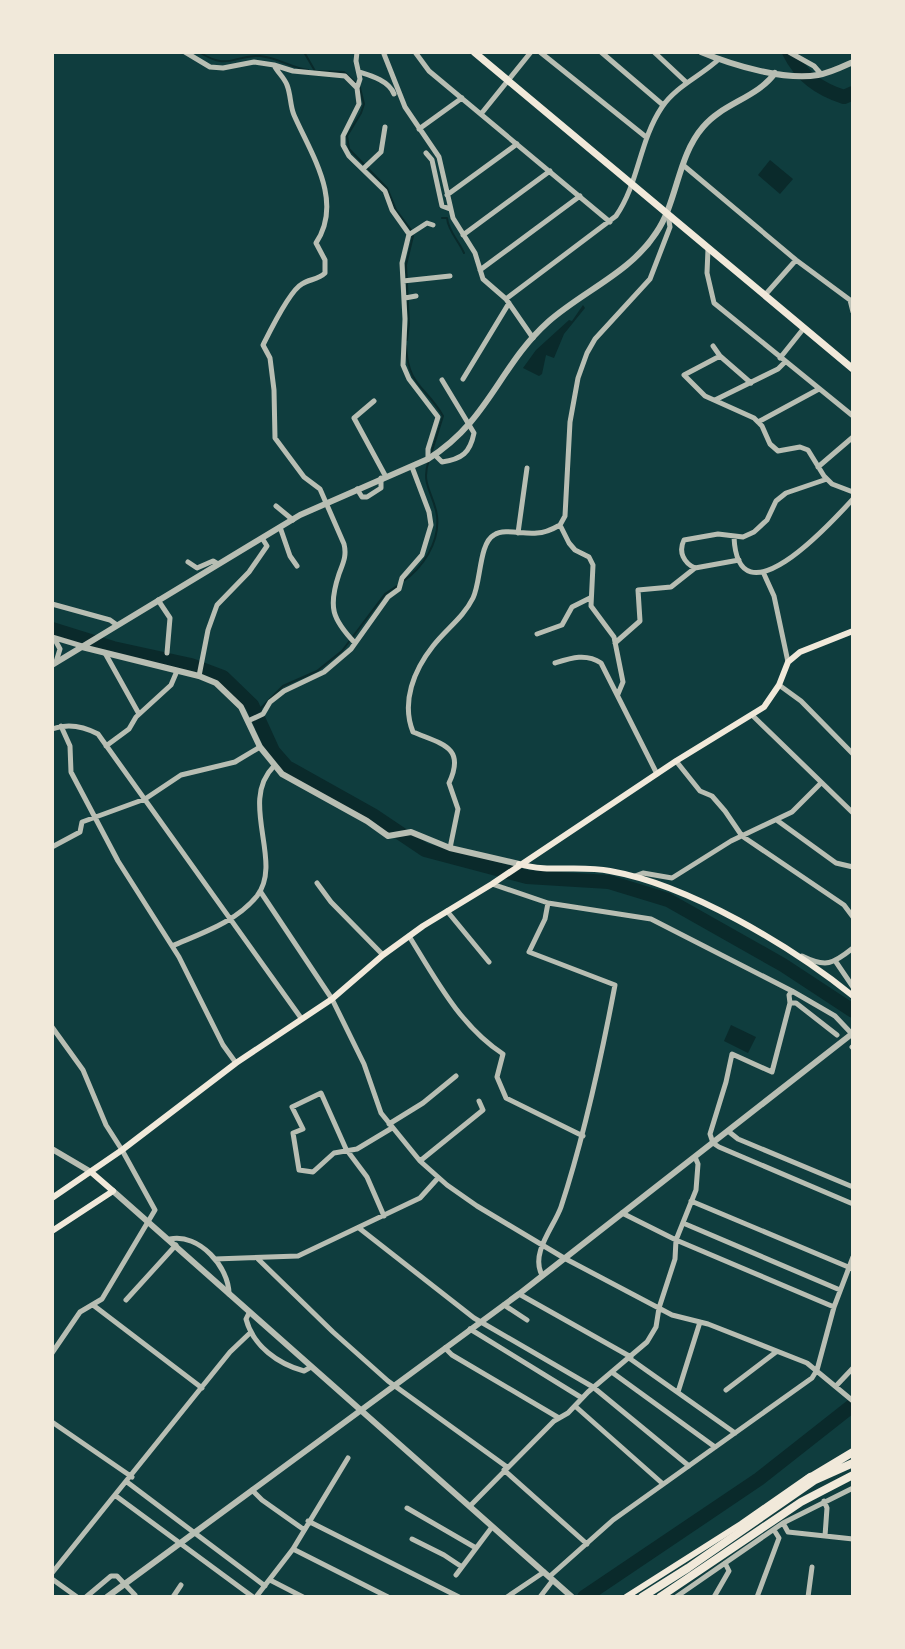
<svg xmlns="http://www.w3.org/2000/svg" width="905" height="1649" font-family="'Alegreya Sans',sans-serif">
  <rect width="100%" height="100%" fill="#0f3d3e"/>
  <path fill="#0a2a2b" d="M770,160l23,19 -13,15 -22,-19z
    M583,305l2,3 -21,26 -10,24 -8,-3 -4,19 -3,2 -16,-8 13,-18 33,-30 3,1z
    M731,1025l25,12 -8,16 -24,-12z"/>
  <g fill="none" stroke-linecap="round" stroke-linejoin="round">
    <path stroke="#0a2a2b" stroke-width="2" d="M199,52c30,19 33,3 61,4 16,1 32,12 48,14
      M304,52l11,19
      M315,71l29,1 12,11
      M360,88l4,16 -3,9 -14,23 2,13 38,39 9,22 15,20
      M442,218h5c1,13 12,23 17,35
      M407,340l2,-16 -3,-59 7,-29
      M406,346c2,41 20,40 37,70l-12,38
      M402,582c21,-14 38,-40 35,-66 -3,-23 -17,-31 -8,-56
      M256,713l27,-27 34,-15 25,-20 43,-57 12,-8"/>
    <path stroke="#0a2a2b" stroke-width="14" d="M789,52c12,24 30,37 55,45l9,-4
      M52,629l61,19 78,17 32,12 29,28 21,46 14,16 86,48 52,35 102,27 82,5 59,18 115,65 70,46
      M584,1597l175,-118 94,-74"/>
    <path stroke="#b8beb3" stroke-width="5" d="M185,52l25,15 13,1 31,-6 20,3 19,6 52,5 12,12
      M357,52l-1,9 4,18 -3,9 2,16 -16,32v9l6,11 36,35 7,19 17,24 -7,29 3,56 -2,46 6,14 29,38 -10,32v10
      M386,52l-2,2 21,53 34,50 14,61 22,35 8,26 23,20 27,39
      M415,52l14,19 181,151
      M540,52l106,85
      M601,52l62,53
      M654,52l32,30
      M789,52l25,14 7,8
      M274,65c3,7 10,12 13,20 4,10 3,21 7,30 17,39 50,86 22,128l9,17v13c-7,7 -16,6 -23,11 -12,6 -32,47 -39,61l7,13 4,32 1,48 29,39 16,12 24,55c3,12 -1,19 -5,30 -11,33 -7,45 16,69
      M359,72c13,4 30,9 35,22
      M481,114l50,-62
      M419,129l43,-31
      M426,153l6,7 10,46 8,3
      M683,165l113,95 54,40 3,12
      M363,169l18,-17 4,-25
      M447,195l70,-51
      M410,234l17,-11 6,2
      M463,235l87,-64
      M708,249l-1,24 7,30 139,113
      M480,270l100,-74
      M403,281l47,-5
      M765,295l31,-35
      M405,298l11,-2
      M506,299l110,-83c23,-33 23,-75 46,-109 14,-21 39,-31 57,-48
      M713,346l7,10 31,27
      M720,356l-36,19 21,21 49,22 8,8 8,18 8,7 22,-4 8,3 16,26 8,8 21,8
      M780,358l24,-30
      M463,379l46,-76
      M715,400l63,-31 7,-7
      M374,401l-20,17 32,59
      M758,422l61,-33
      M435,455l7,7c20,-3 28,-9 32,-29l-32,-53
      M818,467l35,-30
      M357,489l5,8h5l14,-9v-10
      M276,506l17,14
      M560,525l9,18 6,7 14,7 4,8 -2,41 23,31 9,45 -5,12
      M280,527l10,29 7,10
      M518,533l9,-65
      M734,537c4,89 97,-14 119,-38
      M739,560l-44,8c-11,-5 -17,-16 -11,-28l34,-6 25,3 11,-5 13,-12 9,-19 10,-8 41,-14
      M188,562l9,6 16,-7 5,3
      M764,574l10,22 14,66
      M158,600l12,18 -3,35
      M52,604l58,16 7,5
      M537,634l25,-9 10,-18 18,-9
      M52,637l30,9
      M54,638l6,11 -4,13
      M615,643l25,-22 -2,-31 33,-3 24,-19
      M105,653l34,61
      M555,663c16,-5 31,-10 46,0l56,111
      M199,676l9,-46 9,-25 32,-33 18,-26 -5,-8
      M779,685l22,16 52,53
      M752,715l101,98
      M250,720l13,-6 7,-12 14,-11 40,-19 27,-23 37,-52 11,-8 3,-11 20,-23 9,-30 -2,-13 -17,-45
      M61,726l9,20 1,26 47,89 61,96 44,88 13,18
      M52,729c16,-6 31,-3 46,5l203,284
      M106,746l23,-17 7,-12 35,-32 6,-14
      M676,761l24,30 12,5 13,15 17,25 102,69 9,12
      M778,821l58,42 17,4
      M52,847l28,-15 2,-10 63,-23 36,-24 54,-13 25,-15
      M450,848l8,-39 -9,-26c17,-36 -7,-39 -36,-51 -12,-30 1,-62 20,-86 13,-17 30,-28 40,-48 8,-16 6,-55 21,-63 11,-7 30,0 43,-2 8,0 16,-4 23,-8l5,-9 5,-94 8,-44 9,-25 8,-14 55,-60 20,-52 -2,-12
      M635,876l8,-3 29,5 59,-37 61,-29 28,-28
      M317,883l14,19 52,53
      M492,884l56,19 103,16 141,72
      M260,891l72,108 32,65 17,49 39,48 27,24 30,21 87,52 108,57 36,9 99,39 46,38
      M447,911l42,51
      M409,936c26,42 51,90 94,118l-6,23 9,21 77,38
      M172,946c30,-13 64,-24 85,-50 27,-35 -19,-94 17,-130
      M802,956c24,12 31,8 51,-8
      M836,962l17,25
      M790,1003l-1,-8 3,-4 43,25 17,18
      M52,1027l31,43 23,55 16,25 33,60 -53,89 -22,13 -28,41
      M837,1035l-41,-32h-6l-18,69 -40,-18 -6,28 -16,52 3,9 6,4 134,57
      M852,1047l1,1
      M389,1124l34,-21 33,-27
      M728,1131l10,8 115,48
      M420,1161l63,-51 -4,-9
      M691,1201l162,68
      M622,1213l54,27 158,67
      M384,1216l-17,-39 -21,-28 -25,-56 -29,14 11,22 -10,4 6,37 14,2 21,-19 23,-4 35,-21
      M683,1223l157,67
      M359,1228l115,90 119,69 96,79
      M170,1239c29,-6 59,28 59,55
      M257,1258l76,74 55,49 119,86
      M215,1259l83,-3 122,-58 18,-20
      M542,1275c-12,-22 12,-48 19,-68 24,-73 40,-148 54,-222l-86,-33 16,-33 3,-16
      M519,1294l112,63
      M126,1300l50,-55
      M93,1305l109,83
      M504,1305l23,15
      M249,1313l-3,6c7,27 32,45 58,52l7,-4
      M470,1329l112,69
      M445,1348l7,7 107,63
      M629,1358l106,75
      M613,1373l102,74
      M836,1386l17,-18
      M726,1390l50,-38
      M678,1392l22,-70
      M575,1406l88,78
      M52,1422l80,55
      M504,1470l83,74
      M127,1482l138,104
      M252,1490l10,10 41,29
      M116,1496l137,101
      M824,1501l3,7 -2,28
      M470,1506l84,-85 14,-8 20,-21 59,-50 9,-15 3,-19 16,-49 1,-19 20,-50 2,-26 -3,-7
      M407,1508l69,40
      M308,1521l151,76
      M783,1523l5,9 65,7
      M412,1539l32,16 18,12
      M293,1549l95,48
      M52,1573l178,-221 21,-20
      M456,1575l36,-48
      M549,1577l64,-57 199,-142 5,-8 17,-63 19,-50
      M52,1579l25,18
      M270,1580l33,17
      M86,1597l25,-21h6l18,19 -2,2
      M173,1597l8,-12
      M256,1597l37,-48 55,-91
      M507,1597l37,-25
      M540,1597l13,-17
      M676,1597l107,-74 70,-35
      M714,1597l15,-26 -4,-8
      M757,1597l22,-59 -5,-8
      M808,1597l4,-30"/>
    <path stroke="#b8beb3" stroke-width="6" d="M701,52c31,13 84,29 117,23 12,-2 24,-8 35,-13
      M82,647l117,29 17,7 25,24 19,40 22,27 85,47 21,15 23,-4 39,16 69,16
      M52,665l248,-150 128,-56c61,-38 71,-93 120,-137 35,-31 82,-49 108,-89 22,-32 21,-76 47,-106 20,-24 54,-29 72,-54
      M52,1149l39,23
      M113,1191l459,406
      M107,1597l412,-303 334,-261"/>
    <path stroke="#f1e9da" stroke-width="6" d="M519,864c29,9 61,1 91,7 79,14 181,75 243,125
      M52,1198l70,-48 114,-87 96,-64 51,-44 40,-29 69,-42 184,-123 88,-54 15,-22 9,-23 12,-10 53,-21
      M52,1231l61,-40 -22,-19
      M626,1597l115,-73 69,-48"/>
    <path stroke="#f1e9da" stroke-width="7" d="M474,52l379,317"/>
    <path stroke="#f1e9da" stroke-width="8" d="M808,1479l45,-27
      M642,1597l46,-29 127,-88 38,-17
      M660,1597l141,-95 52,-27"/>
  </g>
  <rect width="905" height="1649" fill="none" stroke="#f1e9da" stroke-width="108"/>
</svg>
